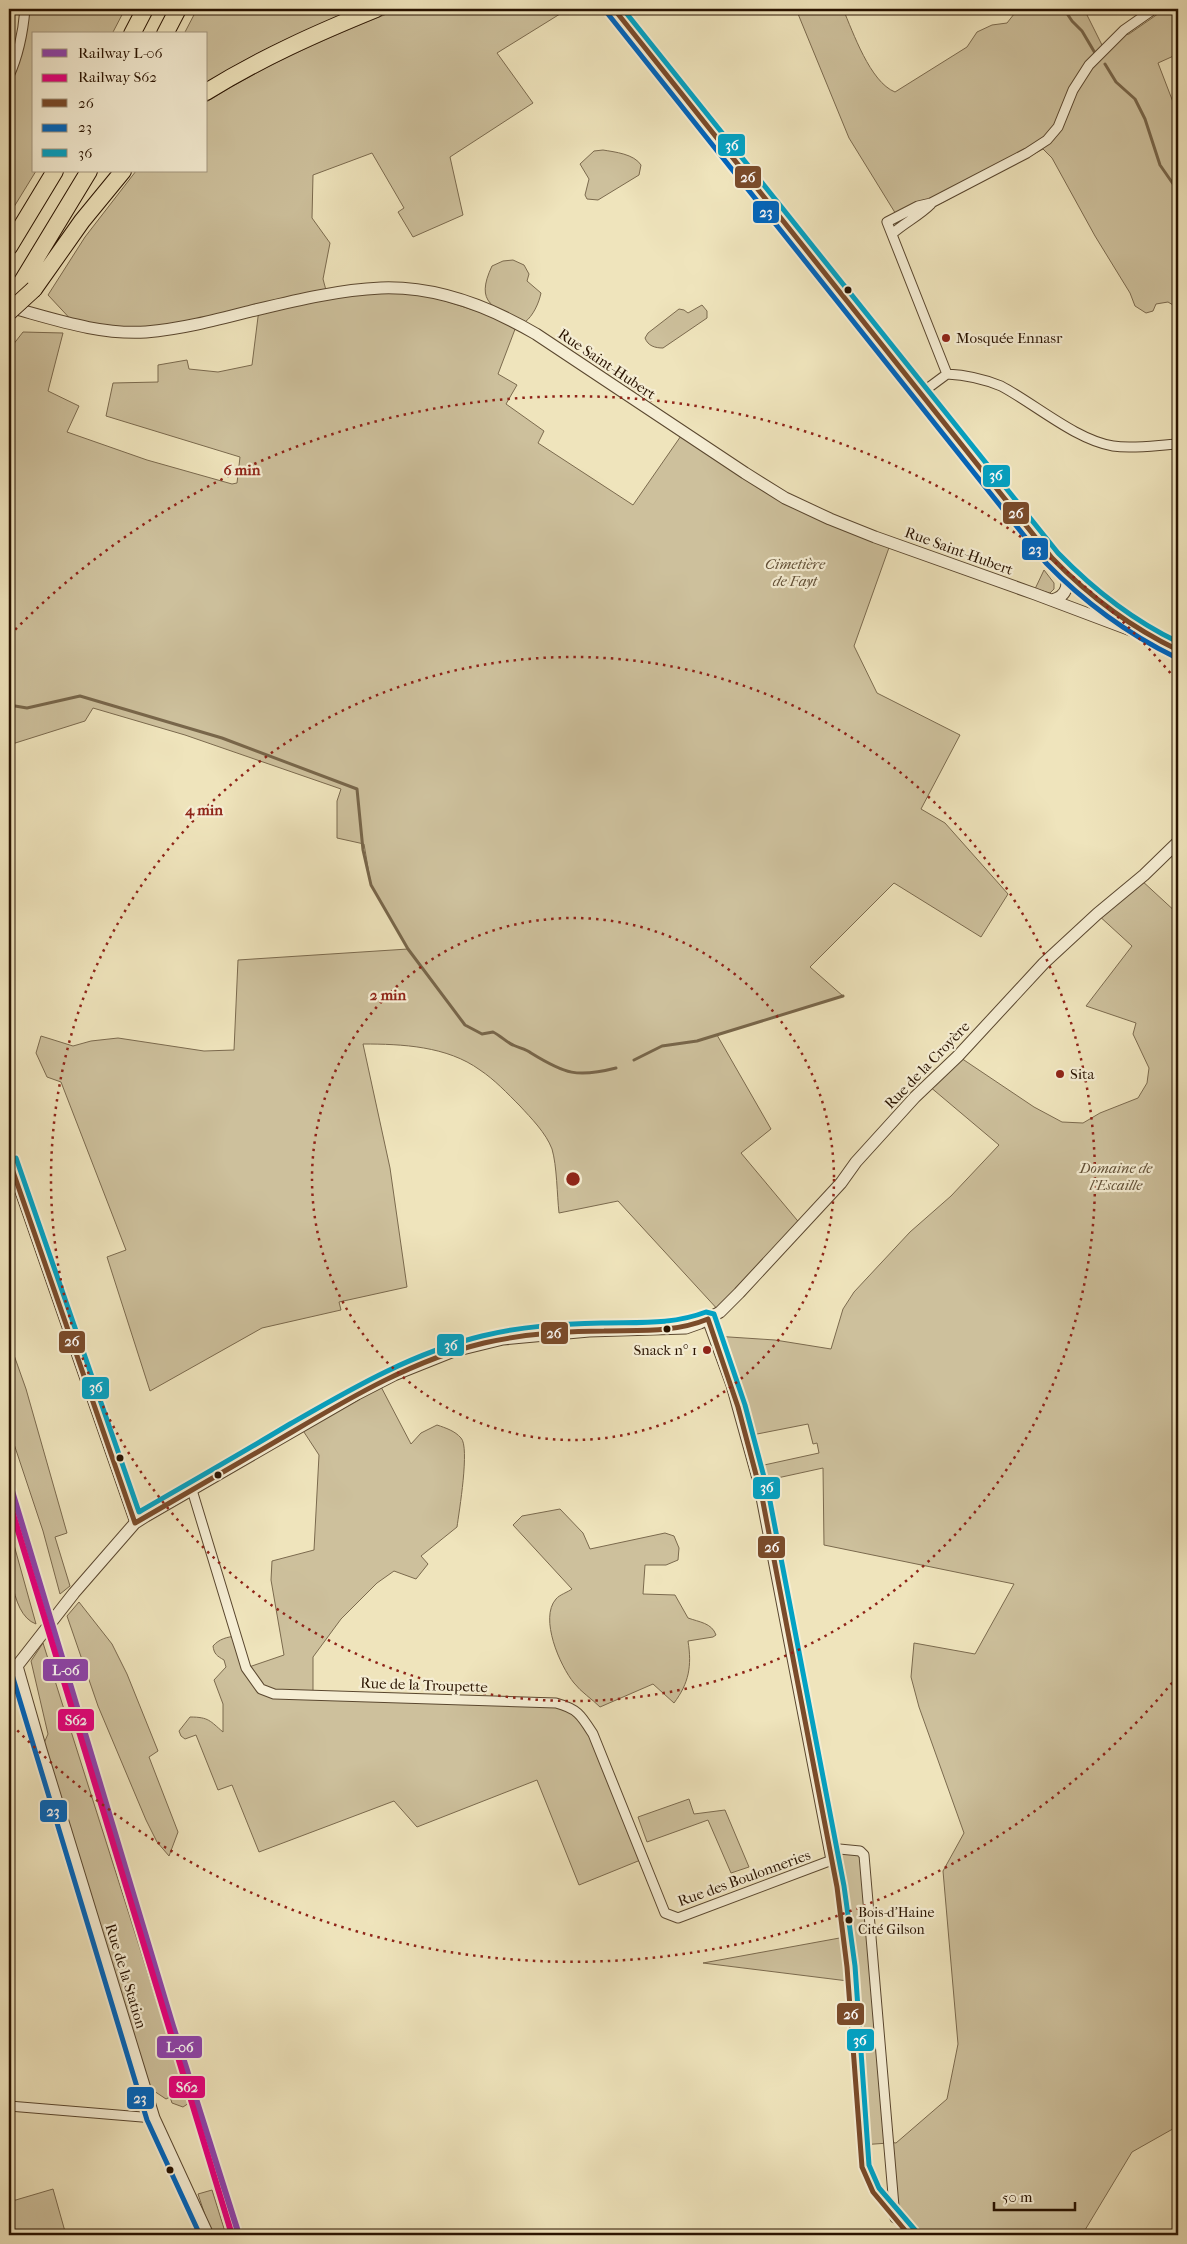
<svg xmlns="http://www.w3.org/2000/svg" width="1187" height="2244" font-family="'IM FELL French Canon',serif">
  <rect width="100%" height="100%" fill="#efe4bc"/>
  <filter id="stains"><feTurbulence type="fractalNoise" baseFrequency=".004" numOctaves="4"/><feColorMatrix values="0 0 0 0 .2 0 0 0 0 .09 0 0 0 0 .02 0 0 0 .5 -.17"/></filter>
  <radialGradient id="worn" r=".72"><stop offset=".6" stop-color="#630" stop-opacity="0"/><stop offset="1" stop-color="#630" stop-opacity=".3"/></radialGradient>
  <path fill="#cdc09c" stroke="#7b6a4e" d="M25,9h100l-13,25h-78v137h2l-27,44v-139z
    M197,9h161c-51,21 -106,43 -152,75v-50h-22z
    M399,9h169l-71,44 36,50 -83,54 13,58 -50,22 -15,-25 6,-4 -32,-55 -59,22 -1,43 18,25 -7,36 4,15 81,-5 109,35 -19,50 19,11 -11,19 38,27 -6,12 95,62 50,-72 82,54 126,55 -37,104 23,47 83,42 -39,74 24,14 63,71 -27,43 -87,-54 -84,84 33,29 -126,39 54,94 -30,24 61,73 -82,86 -102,-111 -59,12c-2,-18 -2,-47 -7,-64 -6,-16 -21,-31 -32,-43 -13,-13 -25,-26 -40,-36 -33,-24 -78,-26 -117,-26l27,124 17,119 -68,15 2,8 -79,18 -112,63 -43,-134 19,-7 -65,-168 -14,-5 -11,-24 5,-17 32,10 18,-5 27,-3 86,13 30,-1 4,-90 170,-11 -37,-64 -7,-41 -27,-6v-37l4,-12 -156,-54 -92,-27 -8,13 -76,24v-395l14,-18 40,1 -15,58 31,15 -12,26 80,28 85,24 5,-1 3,-26 -134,-41 7,-33 45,-1v-17l29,-5 2,9 29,3 34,-7 7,-56 -87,20 -96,-4 -28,-30 37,-58 51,-66h70v-68l2,-2c62,-39 124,-65 191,-92z
    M796,9h47c10,23 27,73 52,83l72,-45 10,-15 15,-7 15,-2 11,-14h66l21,42 15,-15 9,-2 36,-25h13v45l-20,9 20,52v130l-3,2 -1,11 4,5v45l-10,-6 -12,2 -3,7 -7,2 -11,-7 -5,-13 -35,-57 -43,-78 -9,-9 -141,75 -53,-86z
    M603,150c12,2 31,4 38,15l-2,10 -41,25 -11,-1 -2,-4 4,-16 -9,-15 14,-13z
    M513,260l11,5 5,9 -2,7 14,12c-2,10 -8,23 -16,29 -31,-14 -51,-18 -33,-56l11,-5z
    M702,305l5,6v7l-44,30c-8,0 -15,-2 -18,-10l3,-5 31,-24 5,1 4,3z
    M1044,570l10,13v6l-4,4 -15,-4z
    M1140,879l38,35v1212l-46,26 -50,83h-173l-14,-17 -6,-75 -29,2 -12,-164 -145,-18 142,-26 -8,-58 -8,-31 31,3 29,291 7,1 51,-44 11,-55 -15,-173 21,-38 -45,-126 -8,-30 3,-34 61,11 39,-70 -190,-39 -1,-77 -64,14 -4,-15 64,-14 -2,-10 -4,1 -5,-20 -61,12 -33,-100 61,4 56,9 12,-40 11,-17 56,-60 41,-36 48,-51 -70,-59 29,-30 76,51 28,15 21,1 17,-10 38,-15 9,-15 2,-15 -16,-34 3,-11 -50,-17 46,-60 -35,-32z
    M9,1341l17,48 41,144 -12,4 15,49 -10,8 -17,-63 -34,-102z
    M379,1383l32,61 10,-11 16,-8c9,3 18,6 24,13 9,9 -2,74 -4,89l-36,29 7,8 -12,15 -22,-8 -17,12 -36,36 -28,38v38l243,8 25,12 62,144 -64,26 -42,-105 -120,47 -23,-26 -135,51 -27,-67 -14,5 -22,-55 -11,4 -4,-3 -2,-5 11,-14c19,0 20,4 33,15v-28l-9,-24 12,-13 -2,-7c-7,-4 -10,-6 -11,-14 6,-7 14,-9 23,-10l10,32 38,-13 -13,-75 1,-19 42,-11 5,-95 -19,-29z
    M560,1509l23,24 7,16 75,-16 9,3 5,12 -1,12 -12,5h-21l-2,29 32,1 13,23c11,4 24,5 28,17l-3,2 -25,4c4,25 1,42 -14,62l-21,-19 -53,23c-8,-8 -19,-15 -26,-24 -14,-17 -35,-65 -18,-84 3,-4 12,-7 16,-10l-59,-64 9,-9z
    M9,1527l27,97c-28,-10 -27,-72 -27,-97z
    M79,1602l33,42 15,30 31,77 -9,6 29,75 -9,24 -12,-14 -11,-22 -48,-114 -31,-90z
    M43,1643l146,460 -6,4 -11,-4 -2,-6 -4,2 -15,-10 -9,-10 -101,-329 7,-16 -17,-73z
    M689,1799l5,15 31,-4 24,57 -18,6 -23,-53 -61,22 -9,-25z
    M53,2189l13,46h-57v-33z
    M212,2190l14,45h-18l1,-8 -11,-33z"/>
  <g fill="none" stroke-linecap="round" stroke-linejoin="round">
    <path stroke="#78664a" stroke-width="3" d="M1064,9l8,12 10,10 13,22
      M1105,64l11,18 19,17 10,20 15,46 18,26
      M9,705l18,3 53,-12 142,42 135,51 6,61 8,35 37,64 57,76 17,9 11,-2c8,4 13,10 20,13 6,3 13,4 18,8 34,21 46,25 85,15
      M634,1060l28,-14 35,-5 146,-45"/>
    <defs>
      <path id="minor" d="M9,76c10,-22 14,-43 16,-67
        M892,234c12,-11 27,-18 39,-30
        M947,374l-60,-152 31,-16 13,-3 96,-50 20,-13 11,-13 15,-37 16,-25 35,-35 30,-21
        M920,394l27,-20c19,1 37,5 54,12 34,18 75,54 112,60 21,3 44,-1 65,-2
        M9,1160l126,363
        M192,1490l54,178 15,21 13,5 282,9c22,6 25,12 37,31l72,179 13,5 154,-58
        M829,1848l31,3 4,4 31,363
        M9,2106l145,12"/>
      <path id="tertiary" d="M9,307c45,12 90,28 137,25 36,-3 70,-12 105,-21 42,-10 86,-21 130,-23 54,-2 109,19 155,46l209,139 40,25 45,21 45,18 160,57 101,38
        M1052,600c16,-4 19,-18 9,-30
        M708,1319l24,66 27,97 73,378
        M208,2235l-54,-117 -113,-368 -24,-84 57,-73 61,-70 11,-7 211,-122 37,-19 60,-24 49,-12 86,-8 97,-3 14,-5 20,-11 19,-19 102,-110 15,-21 59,-65 43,-41 86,-93 53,-49 47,-39 34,-33"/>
      <path id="primary" d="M614,9l438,549c37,39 77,70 126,92"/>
      <path id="motorway" d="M132,34l13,-25
        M165,34l13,-25
        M206,92c55,-34 111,-59 170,-83
        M9,247l46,-76
        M34,289l48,-68 41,-50
        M9,303l80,-132"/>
    </defs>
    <use href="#minor" stroke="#5a472f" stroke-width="11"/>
    <use href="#tertiary" stroke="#5a472f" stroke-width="13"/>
    <use href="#primary" stroke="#291300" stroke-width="16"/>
    <use href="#motorway" stroke="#291300" stroke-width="18"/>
    <use href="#minor" stroke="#f5edd3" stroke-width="9"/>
    <use href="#tertiary" stroke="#f5edd3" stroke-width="11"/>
    <use href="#primary" stroke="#efe4bc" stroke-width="14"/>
    <use href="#motorway" stroke="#efe4bc" stroke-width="16"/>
    <defs>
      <path id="motorway-bridge" d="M9,312l25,-23"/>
    </defs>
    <use href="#motorway-bridge" stroke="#291300" stroke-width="18" stroke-linecap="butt"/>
    <use href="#motorway-bridge" stroke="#efe4bc" stroke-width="16"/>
    <defs>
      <path id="bus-1" d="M614,9l438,549c37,38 78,69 126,92
        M9,1160l126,363
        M708,1319l30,88 24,90 75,390 10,80 15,200 11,25 36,43
        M135,1523c52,-30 105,-61 157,-91 61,-36 122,-72 192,-89 39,-9 80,-12 120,-12 35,-1 70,2 104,-12"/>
      <path id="bus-2" d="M608,14l438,549c38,39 80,70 129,94
        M10,1668l137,452 53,115"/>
      <path id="bus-3" d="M623,9l435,544c35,36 74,67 120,89
        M16,1158l123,354c50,-29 101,-58 151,-88 61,-35 122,-71 192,-88 39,-10 80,-12 120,-13 36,-1 70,2 104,-11l8,2 31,91 24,91 75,390 11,80 14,199 10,23 36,42"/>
    </defs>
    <use href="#bus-1" stroke="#f5edd3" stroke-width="9"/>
    <use href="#bus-2" stroke="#f5edd3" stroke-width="9"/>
    <use href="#bus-3" stroke="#f5edd3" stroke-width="9"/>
    <use href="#bus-1" stroke="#7a4b2a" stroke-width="5"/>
    <use href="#bus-2" stroke="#0065bd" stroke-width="5"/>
    <use href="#bus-3" stroke="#02a2c4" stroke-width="5"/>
    <defs>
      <path id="rail-1" d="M9,1481l164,545 66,209"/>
      <path id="rail-2" d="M9,1501l223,734"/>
    </defs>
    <use href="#rail-1" stroke="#f5edd3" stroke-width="10"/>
    <use href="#rail-2" stroke="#f5edd3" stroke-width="10"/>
    <use href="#rail-1" stroke="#8e44ad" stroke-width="6"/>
    <use href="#rail-2" stroke="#e5007d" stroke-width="6"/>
  </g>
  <g fill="none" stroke="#8f2418" stroke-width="2.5" stroke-dasharray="2.5 5">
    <circle cx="573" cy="1179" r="261"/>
    <circle cx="573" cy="1179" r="522"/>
    <path d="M1177 1677A783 783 0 0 1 10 1723M10 635A783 783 0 0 1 1177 681"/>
  </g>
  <g fill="#291300" stroke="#f5edd3" stroke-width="2">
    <circle cx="848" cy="290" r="4.5"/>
    <circle cx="667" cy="1329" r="4.5"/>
    <circle cx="120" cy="1458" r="4.5"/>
    <circle cx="218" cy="1475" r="4.5"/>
    <circle cx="849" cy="1920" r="4.5"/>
    <circle cx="170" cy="2170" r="4.5"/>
  </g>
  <g fill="#8f2418" stroke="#f5edd3" stroke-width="2">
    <circle cx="946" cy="338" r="5"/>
    <circle cx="1060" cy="1074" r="5"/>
    <circle cx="707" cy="1350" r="5"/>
  </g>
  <g text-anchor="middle" stroke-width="4.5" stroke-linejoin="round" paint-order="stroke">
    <g font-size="14" fill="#291300" stroke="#f5edd3" text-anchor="start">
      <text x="858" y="1917">Bois-d'Haine<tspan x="858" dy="17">Cité Gilson</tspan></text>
    </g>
    <g font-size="15" fill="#291300" stroke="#f5edd3" text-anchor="start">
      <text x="956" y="343">Mosquée Ennasr</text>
      <text x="1070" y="1079">Sita</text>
      <text x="697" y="1355" text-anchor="end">Snack n° 1</text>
    </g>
    <g font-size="15" fill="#291300" stroke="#f5edd3">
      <text transform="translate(607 364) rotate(34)" y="5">Rue Saint-Hubert</text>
      <text transform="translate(959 551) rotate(20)" y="5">Rue Saint-Hubert</text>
      <text transform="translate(927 1065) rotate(-46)" y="5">Rue de la Croyère</text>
      <text transform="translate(424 1685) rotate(2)" y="5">Rue de la Troupette</text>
      <text transform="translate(744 1878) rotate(-20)" y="5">Rue des Boulonneries</text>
      <text transform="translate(126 1976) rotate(73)" y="5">Rue de la Station</text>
    </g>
    <g font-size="15" font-style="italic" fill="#625037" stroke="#f5edd3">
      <text x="795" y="569">Cimetière<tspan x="795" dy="17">de Fayt</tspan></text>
      <text x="1116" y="1173">Domaine de<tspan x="1116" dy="17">l'Escaille</tspan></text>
    </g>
  </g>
  <circle cx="573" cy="1179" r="8" fill="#8f2418" stroke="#f5edd3" stroke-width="2.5"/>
  <g font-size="15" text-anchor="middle" font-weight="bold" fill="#8f2418" stroke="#f5edd3" stroke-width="4.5" stroke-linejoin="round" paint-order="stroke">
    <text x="242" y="475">6 min</text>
    <text x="204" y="815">4 min</text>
    <text x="388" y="1000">2 min</text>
  </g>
  <g stroke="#f5edd3" stroke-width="2">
    <rect x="717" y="133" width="29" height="24" rx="5" fill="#02a2c4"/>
    <rect x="734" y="165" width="28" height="24" rx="5" fill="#7a4b2a"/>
    <rect x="752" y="200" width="28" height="24" rx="5" fill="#0065bd"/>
    <rect x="982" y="464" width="29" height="24" rx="5" fill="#02a2c4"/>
    <rect x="1002" y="501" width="28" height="24" rx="5" fill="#7a4b2a"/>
    <rect x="1021" y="537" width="28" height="24" rx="5" fill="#0065bd"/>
    <rect x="540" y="1321" width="29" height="24" rx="5" fill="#7a4b2a"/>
    <rect x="58" y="1330" width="28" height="24" rx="5" fill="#7a4b2a"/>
    <rect x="436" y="1333" width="29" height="24" rx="5" fill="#02a2c4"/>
    <rect x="81" y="1376" width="29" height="24" rx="5" fill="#02a2c4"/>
    <rect x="752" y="1476" width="29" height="24" rx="5" fill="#02a2c4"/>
    <rect x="757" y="1535" width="29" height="24" rx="5" fill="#7a4b2a"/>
    <rect x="42" y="1658" width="47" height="24" rx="5" fill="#8e44ad"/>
    <rect x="57" y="1708" width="38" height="24" rx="5" fill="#e5007d"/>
    <rect x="39" y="1799" width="29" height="24" rx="5" fill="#0065bd"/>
    <rect x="836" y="2002" width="29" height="24" rx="5" fill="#7a4b2a"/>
    <rect x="846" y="2028" width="29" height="24" rx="5" fill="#02a2c4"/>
    <rect x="156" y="2035" width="47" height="24" rx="5" fill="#8e44ad"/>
    <rect x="168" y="2075" width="38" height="24" rx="5" fill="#e5007d"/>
    <rect x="126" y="2086" width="29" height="24" rx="5" fill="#0065bd"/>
  </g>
  <g font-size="14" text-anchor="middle" font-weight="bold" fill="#fff">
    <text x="732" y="150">36</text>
    <text x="748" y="182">26</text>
    <text x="766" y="217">23</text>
    <text x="996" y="480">36</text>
    <text x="1016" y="518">26</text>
    <text x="1035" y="554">23</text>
    <text x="554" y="1338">26</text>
    <text x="72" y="1346">26</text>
    <text x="451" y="1350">36</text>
    <text x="96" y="1392">36</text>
    <text x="767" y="1492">36</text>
    <text x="772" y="1552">26</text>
    <text x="66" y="1675">L-06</text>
    <text x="76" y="1725">S62</text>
    <text x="53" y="1816">23</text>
    <text x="851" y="2019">26</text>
    <text x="860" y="2045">36</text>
    <text x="180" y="2052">L-06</text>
    <text x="187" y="2092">S62</text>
    <text x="140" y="2103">23</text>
  </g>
  <rect width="1187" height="2244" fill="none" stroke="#efe4bc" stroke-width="30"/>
  <rect x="10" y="10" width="1167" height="2224" fill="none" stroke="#291300" stroke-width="2.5"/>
  <rect x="15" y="15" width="1157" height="2214" fill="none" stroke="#291300"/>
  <rect x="32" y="32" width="175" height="140" fill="#f5edd3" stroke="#a3967f"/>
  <rect x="42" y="49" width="25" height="8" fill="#8e44ad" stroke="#a3967f"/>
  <text x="78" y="58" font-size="15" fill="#291300">Railway L-06</text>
  <rect x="42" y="74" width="25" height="8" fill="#e5007d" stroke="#a3967f"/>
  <text x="78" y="82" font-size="15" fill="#291300">Railway S62</text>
  <rect x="42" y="99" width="25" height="8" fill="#7a4b2a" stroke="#a3967f"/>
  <text x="78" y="108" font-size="15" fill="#291300">26</text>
  <rect x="42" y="124" width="25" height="8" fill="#0065bd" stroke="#a3967f"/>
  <text x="78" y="132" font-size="15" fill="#291300">23</text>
  <rect x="42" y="149" width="25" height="8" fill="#02a2c4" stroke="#a3967f"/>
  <text x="78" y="158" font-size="15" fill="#291300">36</text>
  <path d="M994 2202v8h81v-8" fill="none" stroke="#291300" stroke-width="2.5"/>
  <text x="1002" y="2202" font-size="15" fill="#291300" stroke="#f5edd3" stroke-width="4" paint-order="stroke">50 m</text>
  <rect width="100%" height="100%" filter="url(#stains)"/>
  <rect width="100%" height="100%" fill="url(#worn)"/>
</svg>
